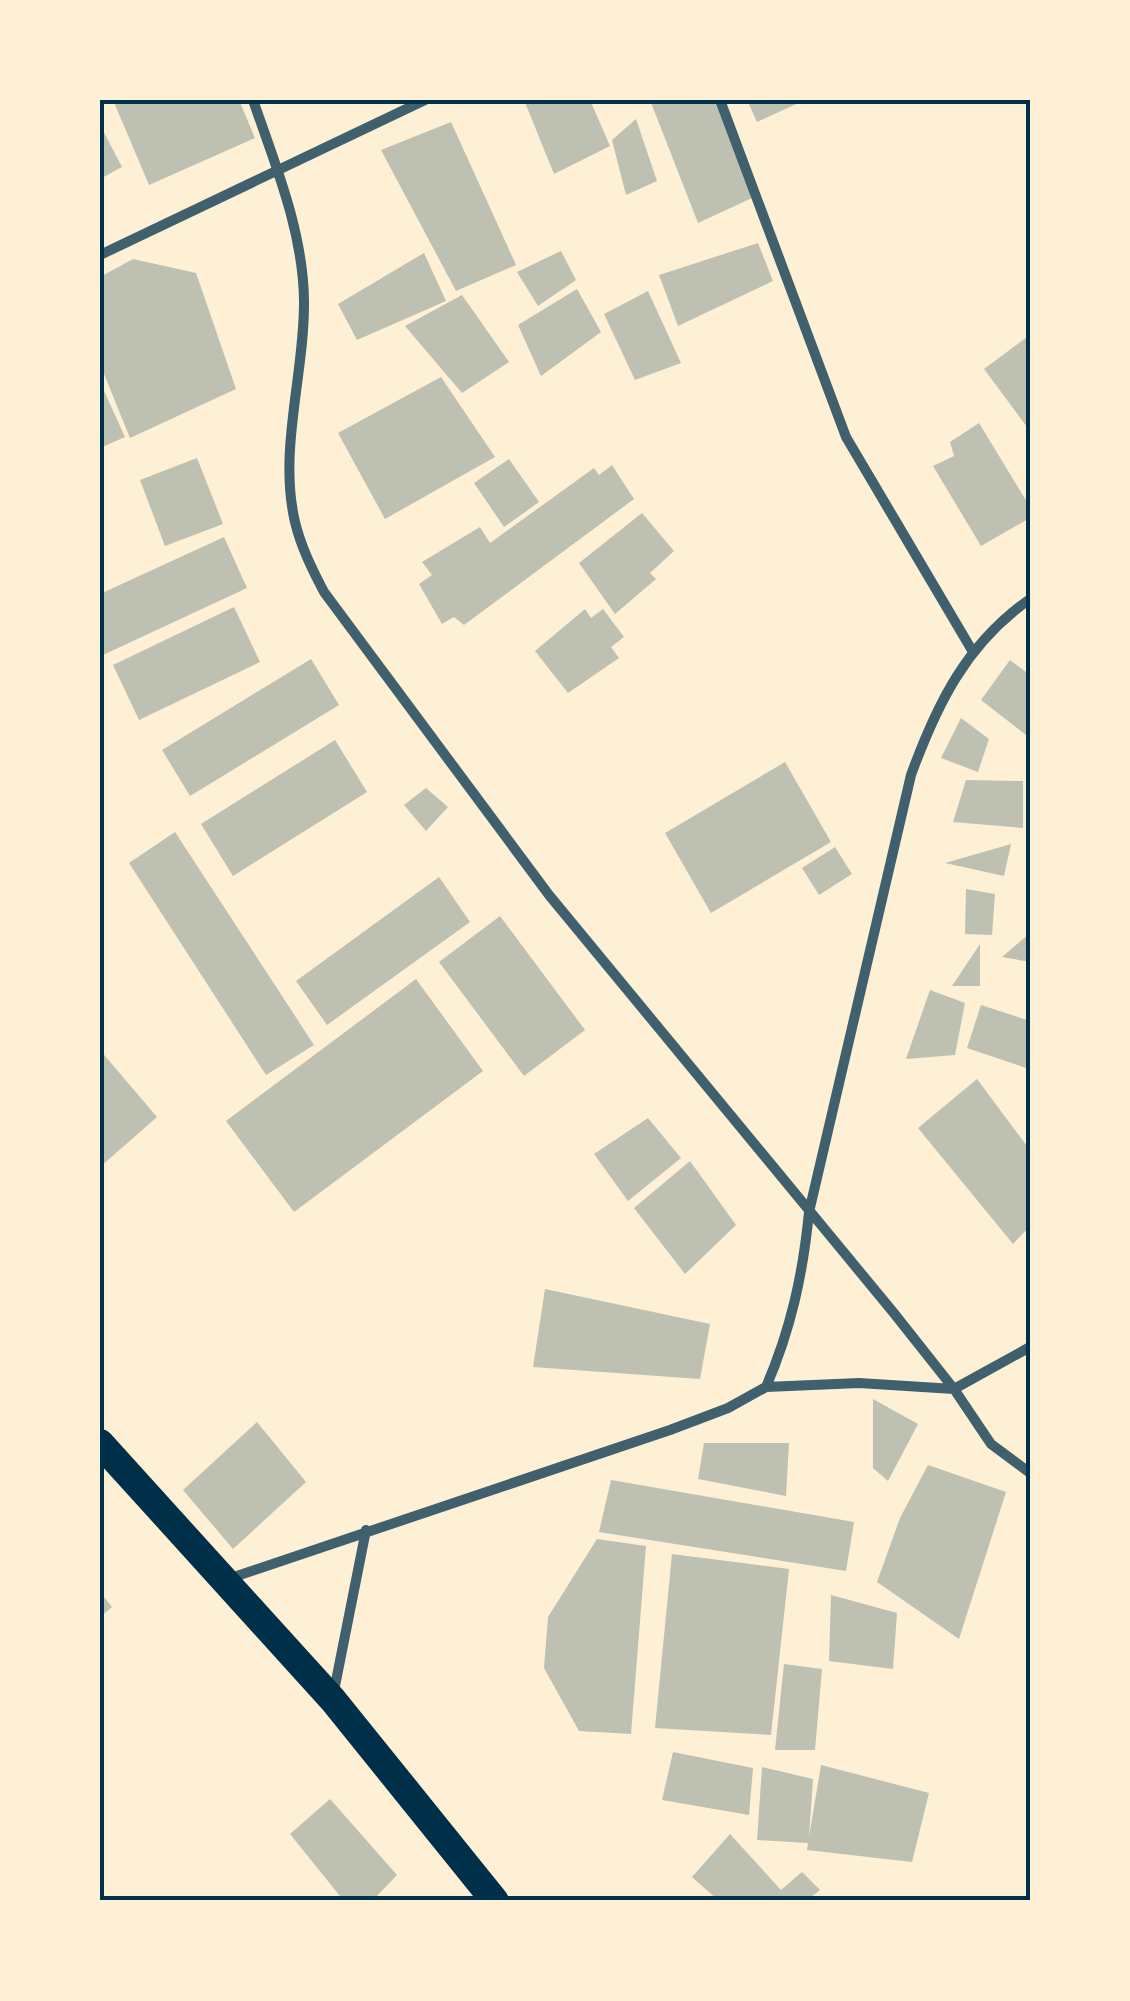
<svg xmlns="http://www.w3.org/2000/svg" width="1130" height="2001" font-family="'IBM Plex Sans',sans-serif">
  <rect width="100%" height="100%" fill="#fdf0d5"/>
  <path fill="#bec0b2" d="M113,100h126l16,38 -106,47z
    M524,100h66l20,46 -56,28z
    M650,100h66l36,98 -54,25z
    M747,100h58l-48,22z
    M636,119l21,62 -31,14 -14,-55z
    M451,122l65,143 -60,26 -75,-141z
    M100,125l22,42 -22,12z
    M758,243l15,38 -95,45 -19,-51z
    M561,251l15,29 -38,26 -21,-34z
    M424,253l22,48 -89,39 -19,-36z
    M133,259l63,14 40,116 -106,49 -30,-74v-87z
    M577,289l24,43 -60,44 -23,-51z
    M648,291l33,72 -46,17 -31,-66z
    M462,295l47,67 -47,31 -57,-67z
    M1030,335v90l-3,2 -43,-58z
    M441,377l54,80 -110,62 -47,-86z
    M100,382l25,55 -25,11z
    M979,423l51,84v11l-49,28 -48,-80 21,-10 -4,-14z
    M197,458l26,66 -58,22 -25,-66z
    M509,459l30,43 -35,25 -30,-44z
    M612,465l22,34 -170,126 -10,-8 -12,7 -23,-40 13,-9 -10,-13 58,-35 10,16 104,-75 5,7z
    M642,513l32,38 -24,22 6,6 -41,35 -36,-51z
    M224,537l23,51 -144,67 -3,-7v-54z
    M234,607l26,55 -121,58 -26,-55z
    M585,609l6,9 12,-9 21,28 -13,10 8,11 -51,35 -33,-42z
    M311,659l28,46 -149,91 -28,-46z
    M1010,660l20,15v63l-49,-38z
    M961,718l28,21 -11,33 -37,-14z
    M335,740l32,52 -134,84 -32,-52z
    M785,762l46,80 -120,71 -46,-80z
    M966,780l57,1v47l-70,-6z
    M426,788l22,19 -22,24 -22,-26z
    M175,832l139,213 -48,30 -137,-212z
    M1011,844l-7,32 -59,-13z
    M835,847l17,27 -33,21 -17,-27z
    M439,877l31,45 -143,103 -31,-44z
    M966,889l29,5 -3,41 -27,-1z
    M500,916l85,114 -61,46 -85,-114z
    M1030,933v29l-28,-5z
    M980,944v42h-28z
    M416,979l67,92 -189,141 -68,-91z
    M930,990l35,13 -10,52 -49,4z
    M981,1005l49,16 -1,48 -62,-21z
    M100,1050l57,67 -57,50z
    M977,1079l53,71v76l-17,18 -95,-116z
    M648,1118l33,40 -53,43 -34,-47z
    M690,1161l46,64 -51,49 -51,-66z
    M545,1289l165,35 -10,55 -167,-12z
    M873,1399l45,25 -30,57 -15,-13z
    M257,1422l49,60 -73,67 -50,-59z
    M704,1443h85l-3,53 -88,-17z
    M928,1465l78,27 -47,147 -82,-57 23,-64z
    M611,1480l243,42 -8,49 -247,-39z
    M597,1539l49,7 -15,188 -52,-3 -35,-63 4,-51z
    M672,1554l117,15 -18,166 -116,-7z
    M100,1592l12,15 -12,10z
    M831,1595l66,18 -4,56 -64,-8z
    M784,1664l38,5 -7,81h-40z
    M673,1752l80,16 -4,47 -87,-15z
    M821,1765l108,28 -17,69 -105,-12 1,-7 -51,-3 5,-73 51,12 -4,58z
    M330,1799l67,76 -25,26h-28l-54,-67z
    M730,1834l51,56 21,-18 18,18 -14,11h-87l-27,-24z"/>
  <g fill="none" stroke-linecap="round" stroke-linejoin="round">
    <path stroke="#3f606c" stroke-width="10" d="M253,100c22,64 50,131 51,200 1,73 -26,150 -9,222 6,25 17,47 29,70l225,303 344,417 61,77 37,55 39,29
      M720,100l126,337 127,215
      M100,255l325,-155
      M766,1387l93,-4 95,6 76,-42
      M228,1579l442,-149 58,-22 38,-21c25,-58 37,-113 43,-175l102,-437c26,-71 55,-131 119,-176
      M333,1696l33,-166"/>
    <path stroke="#003049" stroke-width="28" d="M100,1443l233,257 162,201"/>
  </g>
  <rect width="1130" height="2001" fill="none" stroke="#fdf0d5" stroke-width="205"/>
  <rect x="102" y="102" width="926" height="1796" fill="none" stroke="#003049" stroke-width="4"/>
</svg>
